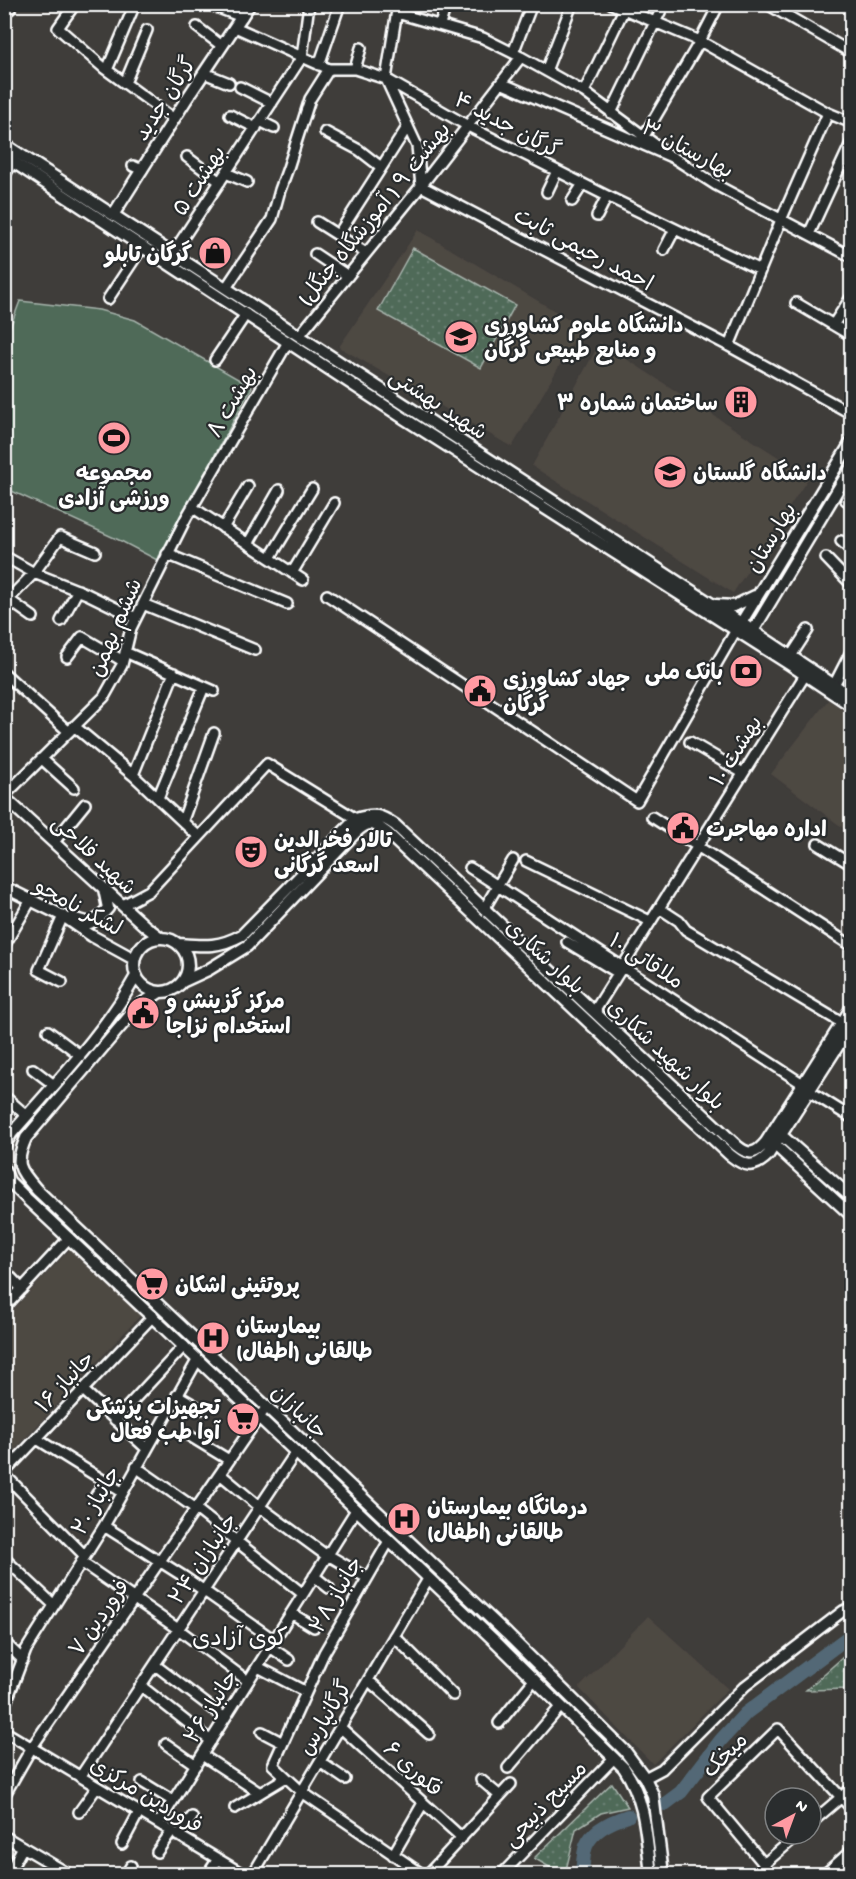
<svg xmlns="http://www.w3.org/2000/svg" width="856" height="1879" font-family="'Gochi Hand','Playpen Sans Arabic',sans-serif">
  <defs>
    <pattern id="grass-dots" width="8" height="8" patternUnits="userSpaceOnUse" patternTransform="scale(1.5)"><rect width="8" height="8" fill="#4f6a59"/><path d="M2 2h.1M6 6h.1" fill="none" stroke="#698072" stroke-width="1.8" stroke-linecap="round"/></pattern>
  </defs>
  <rect width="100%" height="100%" fill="#3f3d3a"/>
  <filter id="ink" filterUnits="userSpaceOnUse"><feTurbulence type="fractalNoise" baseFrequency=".0167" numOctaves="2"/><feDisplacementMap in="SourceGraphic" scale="12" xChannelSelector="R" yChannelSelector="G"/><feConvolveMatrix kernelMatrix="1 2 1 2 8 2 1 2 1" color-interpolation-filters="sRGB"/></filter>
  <g filter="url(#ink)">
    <path fill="#4e4843" d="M418,230l164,97 -70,120 -173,-100z
      M600,342l209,135 -76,116 -201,-127z
      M828,700l23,15v119l-80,-60z
      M70,1249l71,66 -136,145v-142z
      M648,1616l80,73 -75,75 -74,-76z"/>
    <path fill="url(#grass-dots)" stroke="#a7b4ac" stroke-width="1.5" d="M413,248l102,57 -34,63 -103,-57z
      M851,1650v39l-45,1z
      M612,1783l16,24 -27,6 -25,16 -11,45h-4l-27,-16z"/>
    <path fill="#4f6a59" stroke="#a7b4ac" stroke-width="1.5" d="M20,301l79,9 36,10 117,67 -95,173 -36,-19 -116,-53v-147z"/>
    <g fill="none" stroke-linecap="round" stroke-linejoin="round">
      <path stroke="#526876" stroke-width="14" d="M665,1804l16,-12 40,-52 25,-27 106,-79
        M582,1874c1,-8 1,-20 4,-28 7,-17 26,-25 42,-30"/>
      <defs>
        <path id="minor" d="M75,4l-17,24 46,40 70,51
          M208,4l34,13
          M612,4l88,37 128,72 24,10
          M767,4l85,49
          M4,7l6,2
          M397,13l86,25 38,19 63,35 76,56
          M440,25l6,-21
          M197,27l25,19
          M235,27l94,42h26l31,10 82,47 139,70 153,74
          M513,53l19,-49
          M319,65l21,-61
          M355,69l6,-21
          M107,70l28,-66
          M546,71l26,-67
          M204,73l25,10
          M386,79l31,67 4,40 308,160 123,68
          M386,79l12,-75
          M125,83l22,-53
          M501,83l173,75 42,27 136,72
          M240,87l32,16
          M584,92l42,-87
          M611,113l53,-109
          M230,115l26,13
          M260,121l14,7
          M325,132l34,18 22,17
          M644,136l56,-95 19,-37
          M187,157l33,25
          M133,166l9,4
          M226,173l21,9
          M4,176l9,-14
          M547,192l10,-21
          M572,201l11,-17
          M597,216l10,-20
          M317,222l49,31
          M809,234l43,-93
          M338,235l70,-109
          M664,250l11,-21
          M173,253l129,-196 7,-53
          M315,254l33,22
          M226,288l46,-69 8,-29 8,-22 22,-69 19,-30
          M108,299l35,-53
          M796,303l56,33
          M833,325l19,-29
          M299,336l122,-150 100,-129
          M729,346l52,-126 47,-107
          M215,360l31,-46
          M4,494h1
          M846,500l6,-9
          M192,507l111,73
          M223,528l25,-42
          M841,541l11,10
          M248,544l31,-54
          M167,554l120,50
          M4,556l30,17 53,21 49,24
          M270,558l42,-69
          M826,558l26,27
          M292,573l42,-70
          M327,595l310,206 99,-171
          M9,600l24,17
          M4,604l30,-31 26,-36 35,15
          M143,604l112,46
          M61,621l17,-31
          M125,652l89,39
          M791,656l17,-26
          M67,657l15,-20 41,24
          M4,673l65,59
          M834,685l18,-35
          M74,726l59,49 66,62
          M690,742l53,31
          M42,759l32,29
          M133,775l41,-102
          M4,796l100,-99 18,-32 9,-37 55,-110 102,-176
          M158,798l46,-111
          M652,817l200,129
          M183,820l31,-87
          M54,842l31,-38
          M818,844l34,21
          M526,861l124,60
          M470,868l333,216
          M123,905l26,-14 118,-127 89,55
          M659,908l20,13 7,9 156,93
          M484,909l29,-49
          M567,942l51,31
          M4,946l27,-46
          M62,982l-23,-12 24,-54
          M594,1012l211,-337
          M48,1031l32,24
          M33,1069l21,16
          M809,1091l43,27
          M4,1096l23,20
          M4,1270l18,19
          M4,1308l65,-70
          M83,1390l64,59
          M177,1395l24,14
          M115,1420l69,-74
          M188,1435l41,25
          M37,1439l85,53
          M136,1467l60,42 107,85
          M4,1473l149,-157
          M4,1474l81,82
          M220,1474l40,33 67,49
          M96,1495l10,-13
          M104,1526l79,50 91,64
          M389,1541l-65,112 -51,112 29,27 120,82
          M328,1555l34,20
          M4,1558l50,47
          M81,1562l97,67 70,52
          M314,1576l15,12
          M291,1613l23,14
          M394,1636l59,59
          M4,1642l19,18
          M270,1647l19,13
          M155,1665l70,53
          M258,1667l48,25
          M368,1680l61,54
          M141,1686l70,55
          M4,1708l22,-58 78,-124 94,-167
          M499,1723l35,-43
          M340,1727l122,111
          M4,1731l239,143
          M262,1732l21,11
          M166,1744l30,21
          M202,1755l58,38
          M320,1762l25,17
          M508,1768l53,-62
          M80,1777l216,-325
          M645,1778l17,-9 83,-83 98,-75 9,-4
          M481,1780l19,16
          M142,1782l31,19
          M4,1796l28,-49 227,-330 8,-10
          M235,1808l50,-30
          M79,1812l18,-25
          M159,1823l197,-313
          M811,1823l41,-35
          M4,1836l65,38
          M178,1836l14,-19
          M122,1844l17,-32
          M157,1852l14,-20
          M393,1855l30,-52
          M764,1864l-56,-67 70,-68 74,80
          M8,1874l15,-27
          M126,1874l5,-8
          M208,1874l10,-15
          M253,1874l175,-295
          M428,1874l83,-90
          M502,1874l112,-116
          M759,1874l5,-10 35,-30
          M825,1874l27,-24"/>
        <path id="major" d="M4,144l737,479 111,74
          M4,156l401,263 384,245 63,42
          M113,215l73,-115 64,-96
          M716,605l18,1 21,-10
          M738,628l114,-187
          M750,636l102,-170
          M4,797l141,129 16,12
          M4,887l59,29 29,20 42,23
          M72,918l18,5 9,-5 9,-10 -4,-19
          M134 965a27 27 0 1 1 54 0a27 27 0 1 1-54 0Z
          M178,944c26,2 40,4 64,-9l114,-116c18,-6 24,-4 39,6l342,321c12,10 19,8 29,-4l86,-135
          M182,982l26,-12 39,-24 108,-113c14,-14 19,-10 32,0l343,322c15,12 24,14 38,0l84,-131
          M160,992l-22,14 -112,132c-12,27 -7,31 11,52l470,444 118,117 20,27 8,17 10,79
          M781,1135l71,63
          M775,1145l77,71
          M4,1146l8,-13c43,-50 92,-99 124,-157
          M4,1169l5,12 19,19 237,223 232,220 127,125c22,33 22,68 27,106"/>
      </defs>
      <use href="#minor" stroke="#fff" stroke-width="14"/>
      <use href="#major" stroke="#fff" stroke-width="15"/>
      <use href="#minor" stroke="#2a2d2e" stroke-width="9"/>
      <use href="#major" stroke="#2a2d2e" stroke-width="10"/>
    </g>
  </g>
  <defs>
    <symbol id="shop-disc" viewBox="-11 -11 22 22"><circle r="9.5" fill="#ff9aa2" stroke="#2a2d2e"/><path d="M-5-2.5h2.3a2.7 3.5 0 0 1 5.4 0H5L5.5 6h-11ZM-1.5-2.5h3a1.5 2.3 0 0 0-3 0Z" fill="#111"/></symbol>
    <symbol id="university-disc" viewBox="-11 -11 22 22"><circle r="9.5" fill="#ff9aa2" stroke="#2a2d2e"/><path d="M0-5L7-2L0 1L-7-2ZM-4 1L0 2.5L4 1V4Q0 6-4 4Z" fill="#111"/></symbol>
    <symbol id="building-disc" viewBox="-11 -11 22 22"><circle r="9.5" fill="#ff9aa2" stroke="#2a2d2e"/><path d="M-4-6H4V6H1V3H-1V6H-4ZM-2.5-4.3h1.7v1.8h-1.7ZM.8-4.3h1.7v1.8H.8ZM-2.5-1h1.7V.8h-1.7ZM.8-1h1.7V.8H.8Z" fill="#111"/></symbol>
    <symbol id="stadium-disc" viewBox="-11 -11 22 22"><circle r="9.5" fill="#ff9aa2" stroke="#2a2d2e"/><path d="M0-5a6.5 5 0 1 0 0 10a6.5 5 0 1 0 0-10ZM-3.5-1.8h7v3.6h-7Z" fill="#111"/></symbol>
    <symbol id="bank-disc" viewBox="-11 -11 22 22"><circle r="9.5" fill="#ff9aa2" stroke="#2a2d2e"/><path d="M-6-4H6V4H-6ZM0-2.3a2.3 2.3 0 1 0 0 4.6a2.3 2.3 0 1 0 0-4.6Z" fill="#111"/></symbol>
    <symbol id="civic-disc" viewBox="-11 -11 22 22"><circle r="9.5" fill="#ff9aa2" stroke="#2a2d2e"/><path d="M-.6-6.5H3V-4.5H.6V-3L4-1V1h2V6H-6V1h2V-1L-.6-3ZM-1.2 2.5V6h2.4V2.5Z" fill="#111"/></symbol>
    <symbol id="theatre-disc" viewBox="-11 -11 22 22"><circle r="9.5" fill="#ff9aa2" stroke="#2a2d2e"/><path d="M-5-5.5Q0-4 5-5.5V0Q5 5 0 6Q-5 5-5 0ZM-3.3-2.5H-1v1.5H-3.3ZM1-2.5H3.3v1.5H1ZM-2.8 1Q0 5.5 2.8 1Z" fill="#111"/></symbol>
    <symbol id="supermarket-disc" viewBox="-11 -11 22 22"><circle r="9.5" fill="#ff9aa2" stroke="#2a2d2e"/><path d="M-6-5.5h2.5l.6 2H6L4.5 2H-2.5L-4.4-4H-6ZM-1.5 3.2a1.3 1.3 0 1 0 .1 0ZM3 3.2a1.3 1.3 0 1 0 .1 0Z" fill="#111"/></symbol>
    <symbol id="hospital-disc" viewBox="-11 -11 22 22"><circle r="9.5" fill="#ff9aa2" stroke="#2a2d2e"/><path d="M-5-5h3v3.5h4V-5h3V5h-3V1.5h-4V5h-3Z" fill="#111"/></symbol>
  </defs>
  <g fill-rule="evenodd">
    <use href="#shop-disc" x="196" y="234" width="38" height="38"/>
    <use href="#university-disc" x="442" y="318" width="38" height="38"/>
    <use href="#building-disc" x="722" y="383" width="38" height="38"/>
    <use href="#stadium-disc" x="95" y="419" width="38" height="38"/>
    <use href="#university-disc" x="651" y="453" width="38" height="38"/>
    <use href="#bank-disc" x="727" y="652" width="38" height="38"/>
    <use href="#civic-disc" x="461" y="672" width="38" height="38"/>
    <use href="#civic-disc" x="664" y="809" width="38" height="38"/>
    <use href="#theatre-disc" x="232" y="833" width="38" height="38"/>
    <use href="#civic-disc" x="124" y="994" width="38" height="38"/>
    <use href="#supermarket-disc" x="133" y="1265" width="38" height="38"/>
    <use href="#hospital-disc" x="194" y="1319" width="38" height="38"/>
    <use href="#supermarket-disc" x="224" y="1400" width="38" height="38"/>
    <use href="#hospital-disc" x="385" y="1500" width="38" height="38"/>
  </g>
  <g text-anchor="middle" stroke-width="4.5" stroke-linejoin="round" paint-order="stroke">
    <g font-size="22" fill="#fff" stroke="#2a2d2e">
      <text transform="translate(164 98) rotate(-57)" y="8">گرگان جدید</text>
      <text transform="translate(508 124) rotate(28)" y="8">گرگان جدید ۴</text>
      <text transform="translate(688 148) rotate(28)" y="8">بهارستان ۳</text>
      <text transform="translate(198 180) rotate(-57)" y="8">بهشت ۵</text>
      <text transform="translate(373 213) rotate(-51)" y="8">بهشت ۹ ( آموزشگاه جنگل)</text>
      <text transform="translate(584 248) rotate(28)" y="8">احمد رحیمی ثابت</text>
      <text transform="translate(231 401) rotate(-60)" y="8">۸ بهشت</text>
      <text transform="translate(439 403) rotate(33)" y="8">شهید بهشتی</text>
      <text transform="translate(770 537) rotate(-59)" y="8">بهارستان</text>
      <text transform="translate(114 627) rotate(-67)" y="8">ششم بهمن</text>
      <text transform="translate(735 750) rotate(-58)" y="8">بهشت ۱۰</text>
      <text transform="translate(95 854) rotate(43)" y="8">شهید فلاحی</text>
      <text transform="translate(79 906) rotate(29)" y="8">لشکر نامجو</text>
      <text transform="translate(546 956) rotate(43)" y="8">بلوار شکاری</text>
      <text transform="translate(647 960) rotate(33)" y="8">۱۰ ملاقاتی</text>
      <text transform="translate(667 1054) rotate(43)" y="8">بلوار شهید شکاری</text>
      <text transform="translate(64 1381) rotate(-47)" y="8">جانباز ۱۶</text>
      <text transform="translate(300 1411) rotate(44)" y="8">جانبازان</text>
      <text transform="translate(95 1500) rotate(-60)" y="8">۲۰ جانباز</text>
      <text transform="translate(202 1558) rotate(-56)" y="8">جانبازان ۲۴</text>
      <text transform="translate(335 1594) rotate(-60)" y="8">جانباز ۲۸</text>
      <text transform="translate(98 1617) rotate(-55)" y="8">فروردین ۷</text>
      <text transform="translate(210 1706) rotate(-58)" y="8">جانباز ۲۶</text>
      <text transform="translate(324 1717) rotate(-59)" y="8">گرگانپارس</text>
      <text transform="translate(724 1754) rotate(-45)" y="8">میخک</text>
      <text transform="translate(414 1768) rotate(42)" y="8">فکوری ۶</text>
      <text transform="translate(147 1794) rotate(31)" y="8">فروردین مرکزی</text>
      <text transform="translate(544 1803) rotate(-46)" y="8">مسیح ذبیحی</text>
    </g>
    <g font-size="22" font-weight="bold" fill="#fff" stroke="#2a2d2e" text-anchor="start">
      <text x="192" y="261" text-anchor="end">گرگان تابلو</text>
      <text x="484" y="332">دانشگاه علوم کشاورزی<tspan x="484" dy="25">و منابع طبیعی گرگان</tspan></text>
      <text x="718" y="410" text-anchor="end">ساختمان شماره ۳</text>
      <text x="114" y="480" text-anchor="middle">مجموعه<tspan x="114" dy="25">ورزشی آزادی</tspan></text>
      <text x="693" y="480">دانشگاه گلستان</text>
      <text x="723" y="679" text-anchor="end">بانک ملی</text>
      <text x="503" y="686">جهاد کشاورزی<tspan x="503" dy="25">گرگان</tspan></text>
      <text x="706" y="836">اداره مهاجرت</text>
      <text x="274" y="847">تالار فخرالدین<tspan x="274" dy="25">اسعد گرگانی</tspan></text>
      <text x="166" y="1008">مرکز گزینش و<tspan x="166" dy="25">استخدام نزاجا</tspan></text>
      <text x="175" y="1292">پروتئینی اشکان</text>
      <text x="236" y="1333">بیمارستان<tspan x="236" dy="25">طالقانی (اطفال)</tspan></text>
      <text x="220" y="1414" text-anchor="end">تجهیزات پزشکی<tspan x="220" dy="25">آوا طب فعال</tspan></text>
      <text x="427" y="1514">درمانگاه بیمارستان<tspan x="427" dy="25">طالقانی (اطفال)</tspan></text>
    </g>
    <g font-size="24" fill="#fff" stroke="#2a2d2e">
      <text x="240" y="1645">کوی آزادی</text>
    </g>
  </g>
  <rect width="856" height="1879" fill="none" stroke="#2a2d2e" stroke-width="24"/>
  <rect x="12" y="12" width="832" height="1855" fill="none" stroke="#fff" stroke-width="2" filter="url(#ink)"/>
  <g transform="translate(793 1816) rotate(41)"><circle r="28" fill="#2a2d2e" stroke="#7f8182" stroke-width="1.5"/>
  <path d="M0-4.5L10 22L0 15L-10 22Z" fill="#ff9aa2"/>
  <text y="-9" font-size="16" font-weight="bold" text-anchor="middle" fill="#ffffff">N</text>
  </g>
</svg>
